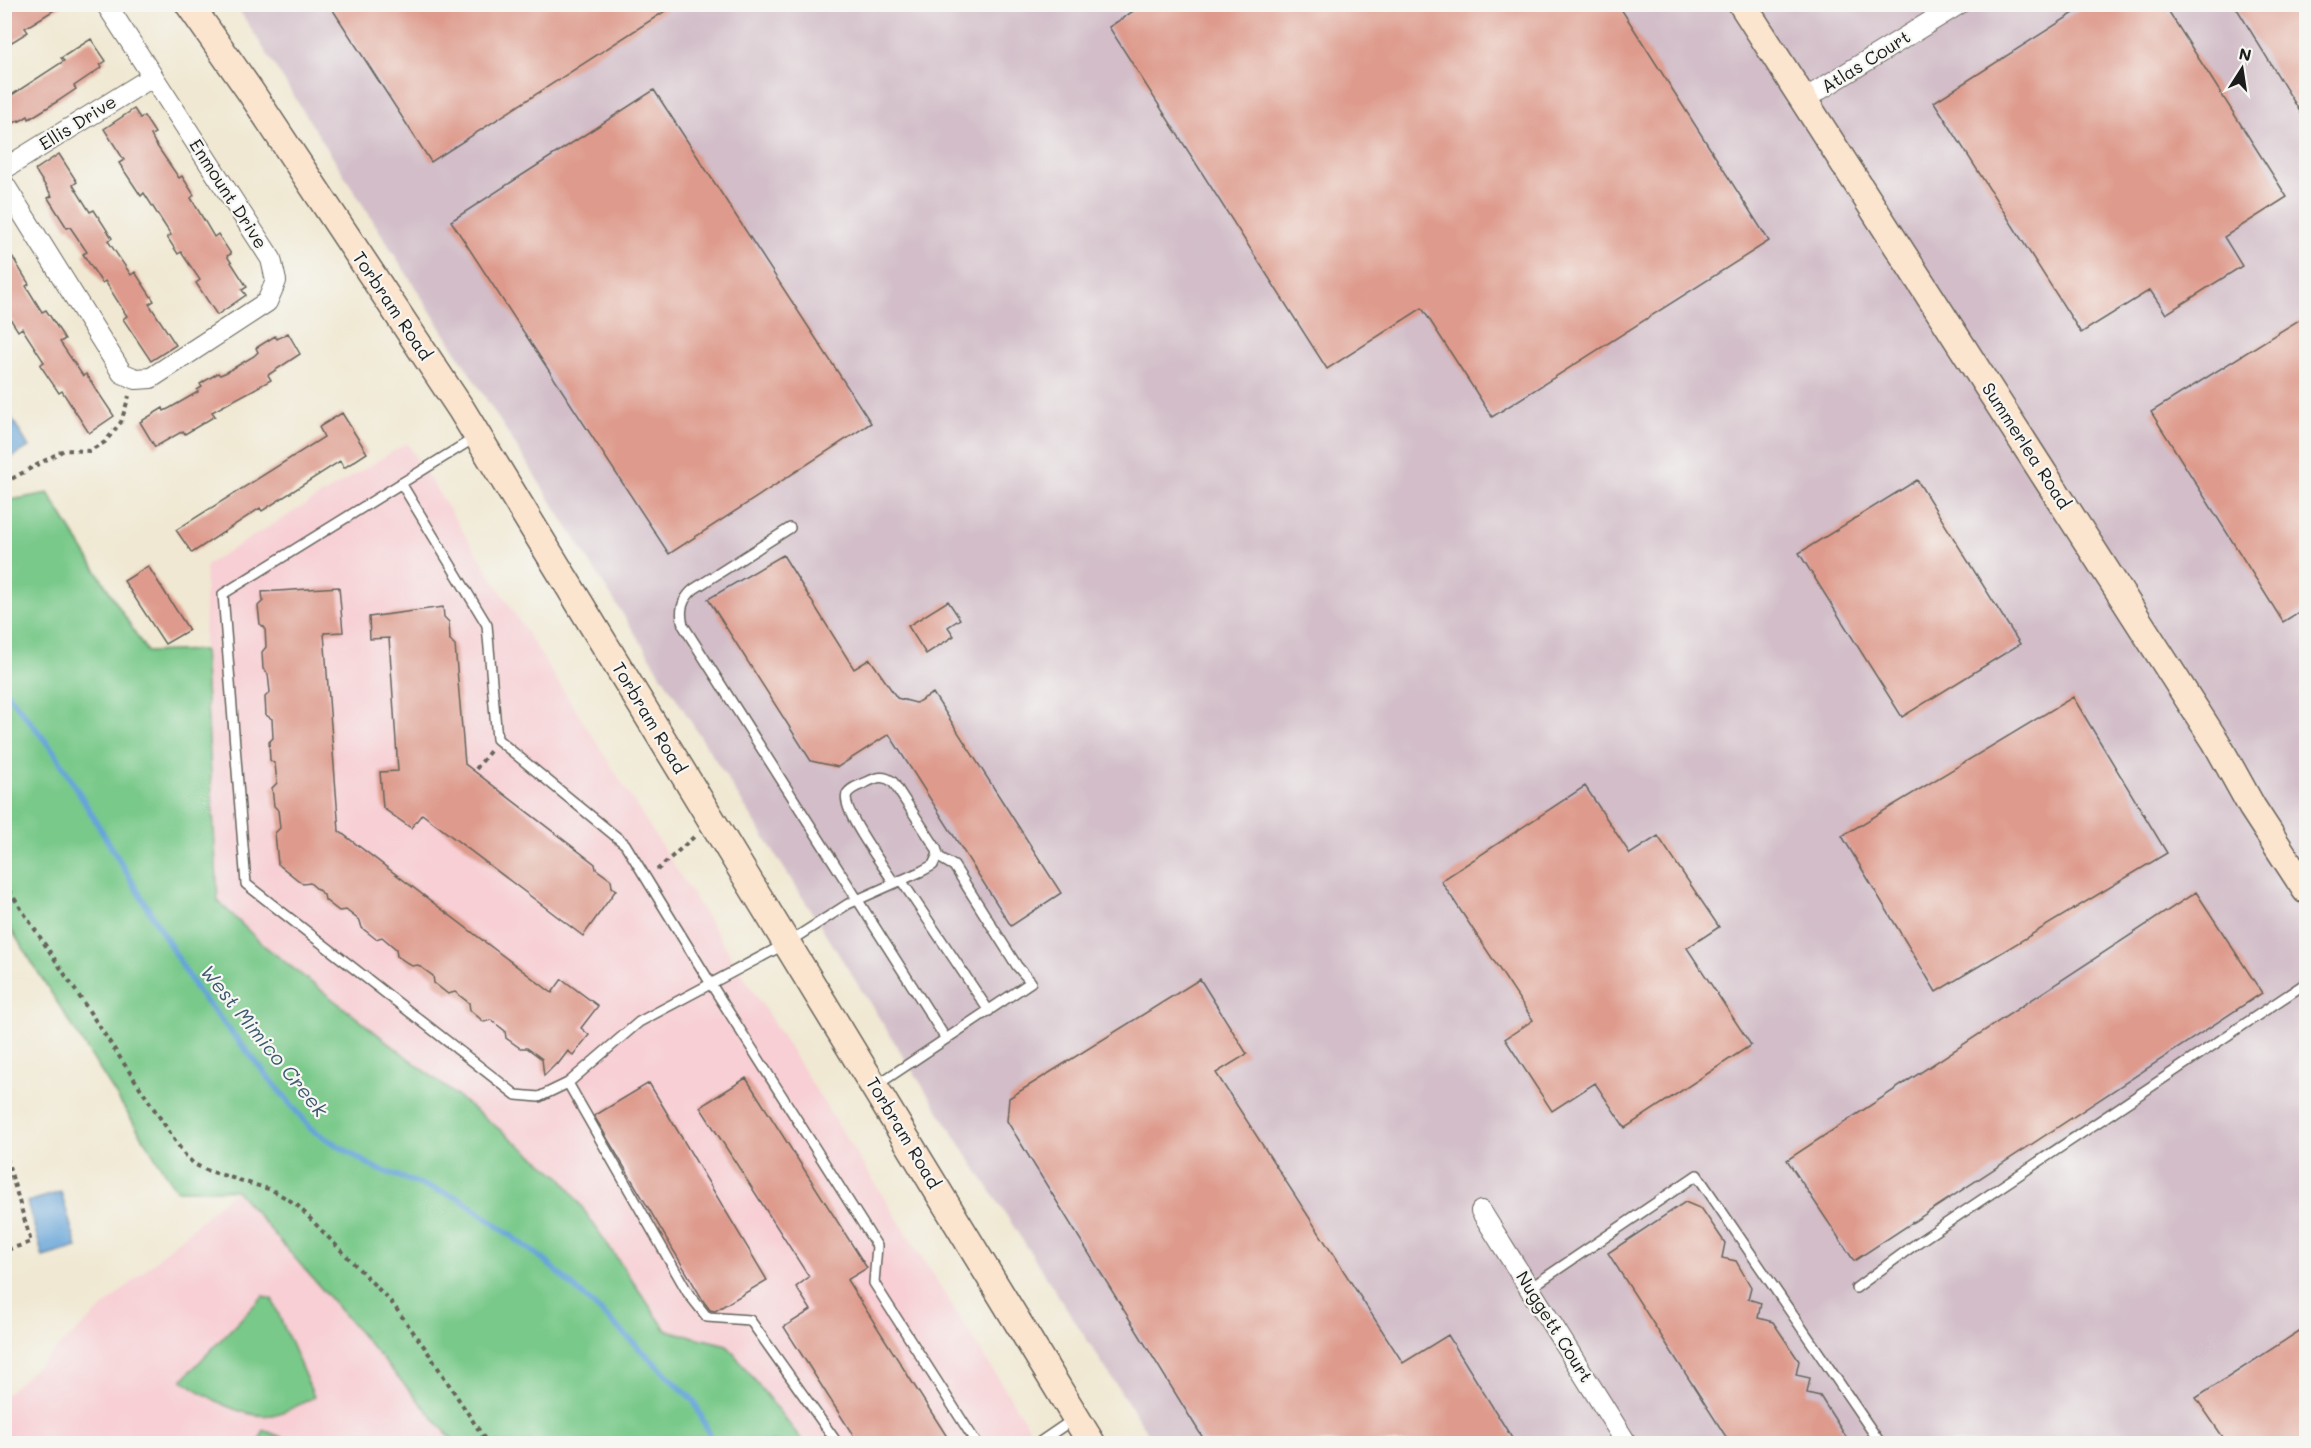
<svg xmlns="http://www.w3.org/2000/svg" width="2311" height="1448" font-family="Mali,sans-serif">
  <rect width="100%" height="100%" fill="#f6f6f2"/>
  <filter id="ink" filterUnits="userSpaceOnUse"><feTurbulence type="fractalNoise" baseFrequency=".0167" numOctaves="2"/><feDisplacementMap in="SourceGraphic" scale="12" xChannelSelector="R" yChannelSelector="G"/><feConvolveMatrix kernelMatrix="1 2 1 2 8 2 1 2 1" color-interpolation-filters="sRGB"/></filter>
  <filter id="wash" filterUnits="userSpaceOnUse"><feTurbulence type="fractalNoise" baseFrequency=".008" numOctaves="4" result="noise"/><feDisplacementMap in="SourceGraphic" scale="24" xChannelSelector="R" yChannelSelector="G"/><feGaussianBlur stdDeviation="1.35" result="paint"/><feColorMatrix in="noise" values="0 0 0 0 0 0 0 0 0 0 0 0 0 0 0 0 0 1.4 0 .05"/><feComposite in="paint" operator="in"/></filter>
  <g filter="url(#wash)">
    <rect width="100%" height="100%" fill="#f0e8d2"/>
    <path fill="#f7cfd4" d="M407,443l632,1000h-235l-77,-98 -61,-15 -104,-152 -300,-234 -45,-43 -13,-251 2,-85z
      M236,1189l219,254h-450l-1,-47z"/>
    <path fill="#d2bdc8" d="M236,5h2070v1438h-1152l-238,-367z"/>
    <path fill="#79c98a" stroke="#4a7253" stroke-width="1.5" d="M48,493l99,159 57,-2 14,251 44,43 300,234 104,152 61,15 77,98h-349l-219,-253h-60l-171,-270v-419z
      M263,1296l9,3 42,98c-13,7 -27,15 -42,18 -31,4 -66,-19 -90,-35z
      M264,1430l31,13h-37z"/>
    <path fill="#66a4d8" stroke="#41607a" stroke-width="1.5" d="M5,407l24,40 -22,13 -3,-4z
      M61,1192l16,55 -34,10 -16,-55z"/>
    <g fill="none" stroke-linecap="round" stroke-linejoin="round">
      <path stroke="#66a4d8" stroke-width="6" d="M4,689l51,64 143,239 114,138 63,38 84,30 84,61 67,61 84,81 20,43"/>
    </g>
    <g id="blocks">
      <path fill="#de9b8d" d="M12,4h52l-39,24 3,4 -24,15v-38z
        M329,4h347l-245,158z
        M1144,4h474l151,237 -277,176 -70,-109 -95,61 -218,-342z
        M2088,4h76l123,193 -63,40 18,29 -76,48 -16,-24 -69,43 -147,-231z
        M2234,4h73v119z
        M91,39l15,22 -6,4 2,2 -28,19 2,3 -18,12 -29,18 -1,-3 -8,5 -1,-1 -15,9v-29l60,-39 -3,-3z
        M654,90l217,333 -202,131 -218,-333z
        M134,109l6,9 4,-2 11,17 -4,2 4,8 24,35 3,-2 12,19 -3,3 23,39 4,-3 13,20 -4,2 20,31 -5,3 4,5 -29,20 -21,-32 4,-3 -19,-28 -3,2 -11,-17 4,-2 -27,-42 -3,3 -22,-33 5,-3 -20,-31z
        M59,154l18,28 -4,3 17,27 4,-2 18,28 -4,3 23,34 4,-3 19,29 -5,3 27,41 -25,16 -28,-42 4,-3 -22,-35 -3,2 -19,-29 4,-2 -17,-25 -3,1 -19,-30 4,-2 -17,-26z
        M4,243l25,41 -3,2 16,26 4,-2 19,29 -5,3 23,34 3,-2 28,42 -25,17 -27,-42 -3,2 -19,-28 4,-3 -22,-34 -4,3 -14,-22z
        M2307,315v292l-24,15 -132,-210z
        M288,333l12,21 -32,21 3,5 -59,32 3,4 -30,18 -2,-3 -28,16 -15,-25 23,-14 1,3 6,-3 28,-16 -1,-2 5,-3 -2,-3 18,-11 2,2 7,-3 27,-16 4,-4 -2,-4 19,-12 2,3z
        M342,413l25,40 -23,15 -4,-7 -78,50 -2,-3 -68,45 -16,-23 148,-93 -5,-10z
        M1917,480l103,164 -118,73 -103,-164z
        M783,555l71,114 16,-10 27,39 19,5 17,-10 128,200 -50,33 -122,-192 -51,33 -27,-6 -103,-162z
        M148,566l41,64 -24,14 -41,-63z
        M339,587l4,45 -19,1 15,198 213,162 10,-14 36,27 -17,22 8,7 -16,20 -5,-4 -10,13 -1,-1 -13,13 -2,-17 -15,-11h-7l-14,-10 -1,-7 -14,-11 -7,2 -14,-12 -1,-7 -14,-11 -7,2 -14,-11 -1,-7 -15,-11 -6,1 -15,-10 -1,-7 -14,-12 -6,2 -14,-11 -2,-7 -14,-11 -7,1 -14,-11 -1,-5 -14,-12 -7,1 -25,-20 -3,-31 5,-5 -2,-18 -4,-4 -2,-18 5,-5 -2,-19 -5,-4 -1,-18 4,-4 -1,-19 -6,-4 -1,-18 5,-5 -2,-18 -5,-5 -1,-17 4,-5 -1,-19 -5,-4 -2,-18 5,-5 -1,-9z
        M948,601l12,18 -12,8 6,9 -28,18 -18,-28z
        M443,607l1,10 5,5 1,18 5,5 10,119 130,100 1,5 15,11 1,7 4,3 -33,46 -161,-122 -11,14 -28,-20 -3,-36 18,-1 -9,-133 -19,1 -1,-22z
        M2073,697l94,156 -231,139 -94,-156z
        M1585,786l45,68 28,-18 61,91 -32,21 64,97 -126,83 -30,-45 -43,28 -47,-72 28,-19 -92,-139z
        M2196,892l66,101 -408,268 -67,-101z
        M1200,979l47,75 -31,19 187,290 45,-28 67,108h-309l-199,-322 2,-23z
        M746,1078l121,190 -20,12 104,163h-93l-74,-116 27,-17 -15,-23 13,-10 -109,-170z
        M649,1083l118,197 -52,31 -5,-1 -6,-8 -110,-186z
        M1685,1202l17,7 23,34 -3,15 14,3 15,26 -3,12 13,4 -3,15 15,4 26,39 -3,14 14,3 -3,15 13,3 30,47h-120l-122,-190z
        M2307,1326v117h-80l-31,-45z"/>
    </g>
  </g>
  <g filter="url(#ink)">
    <use href="#blocks" fill-opacity="0" stroke="#66635c" stroke-width="1.5"/>
    <g fill="none" stroke-linecap="round" stroke-linejoin="round">
      <defs>
        <path id="lane" d="M476,437l-253,157 23,290 270,211 23,2 29,-14 71,-61 148,-79 61,-39 74,-33 11,-6 5,-11 -2,-6 -43,-66c-9,-7 -16,-5 -26,0 -6,3 -16,5 -20,12 -7,15 38,74 47,89
          M401,483l86,142 10,114 128,105 86,140 166,262 -3,37 103,161
          M790,528l-96,61c-12,10 -15,21 -11,36l263,414
          M901,880l88,131
          M568,1083l120,210 19,24 43,3 88,124
          M877,1085l154,-103 -14,-16 -63,-100 -17,-10
          M1530,1288l167,-113 184,269
          M1856,1288l61,-45 389,-260
          M1037,1444l38,-26"/>
        <path id="street" d="M1803,100l156,-96
          M4,169l148,-92
          M4,184l118,189 14,6 15,-1 116,-76 9,-21 -5,-22 -165,-255
          M1481,1211l146,233"/>
        <path id="secondary" d="M189,4l61,87 211,318 631,1035
          M1742,4l474,738 36,65 54,83"/>
      </defs>
      <use href="#lane" stroke="#66635c" stroke-width="12"/>
      <use href="#street" stroke="#66635c" stroke-width="22"/>
      <use href="#secondary" stroke="#66635c" stroke-width="30"/>
      <path stroke="#66635c" stroke-width="4" stroke-dasharray="4.5 4.5" stroke-linecap="butt" d="M4,483l60,-33 25,1 16,-9 16,-20 8,-26
        M476,769l15,-19
        M657,870l39,-35
        M4,883l180,271 10,10 12,6 66,20 24,14 96,99 33,45 63,96
        M4,1149l27,93 -27,9"/>
      <use href="#lane" stroke="#fff" stroke-width="9"/>
      <use href="#street" stroke="#fff" stroke-width="20"/>
      <use href="#secondary" stroke="#fce5cf" stroke-width="27"/>
    </g>
  </g>
  <g text-anchor="middle" stroke-width="4.5" stroke-linejoin="round" paint-order="stroke">
    <g font-size="18" fill="#1c1c1c" stroke="#f6f6f2">
      <text transform="translate(1866 62) rotate(-32)" y="6">Atlas Court</text>
      <text transform="translate(78 123) rotate(-32)" y="6">Ellis Drive</text>
      <text transform="translate(228 194) rotate(57)" y="6">Enmount Drive</text>
      <text transform="translate(392 306) rotate(56)" y="6">Torbram Road</text>
      <text transform="translate(2026 446) rotate(57)" y="6">Summerlea Road</text>
      <text transform="translate(649 718) rotate(59)" y="6">Torbram Road</text>
      <text transform="translate(903 1133) rotate(59)" y="6">Torbram Road</text>
      <text transform="translate(1554 1327) rotate(58)" y="6">Nuggett Court</text>
    </g>
    <g font-size="20" font-style="italic" fill="#3d5971" stroke="#f6f6f2">
      <text transform="translate(264 1041) rotate(51)" y="7">West Mimico Creek</text>
    </g>
  </g>
  <rect width="2311" height="1448" fill="none" stroke="#f6f6f2" stroke-width="24"/>
  <g transform="translate(2242 69) rotate(12)" stroke="#f6f6f2" stroke-width="4.5" paint-order="stroke">
  <path d="M0-4.5L10 22L0 15L-10 22Z" fill="#1c1c1c"/>
  <text y="-9" font-size="16" font-weight="bold" text-anchor="middle" fill="#1c1c1c">N</text>
  </g>
</svg>
